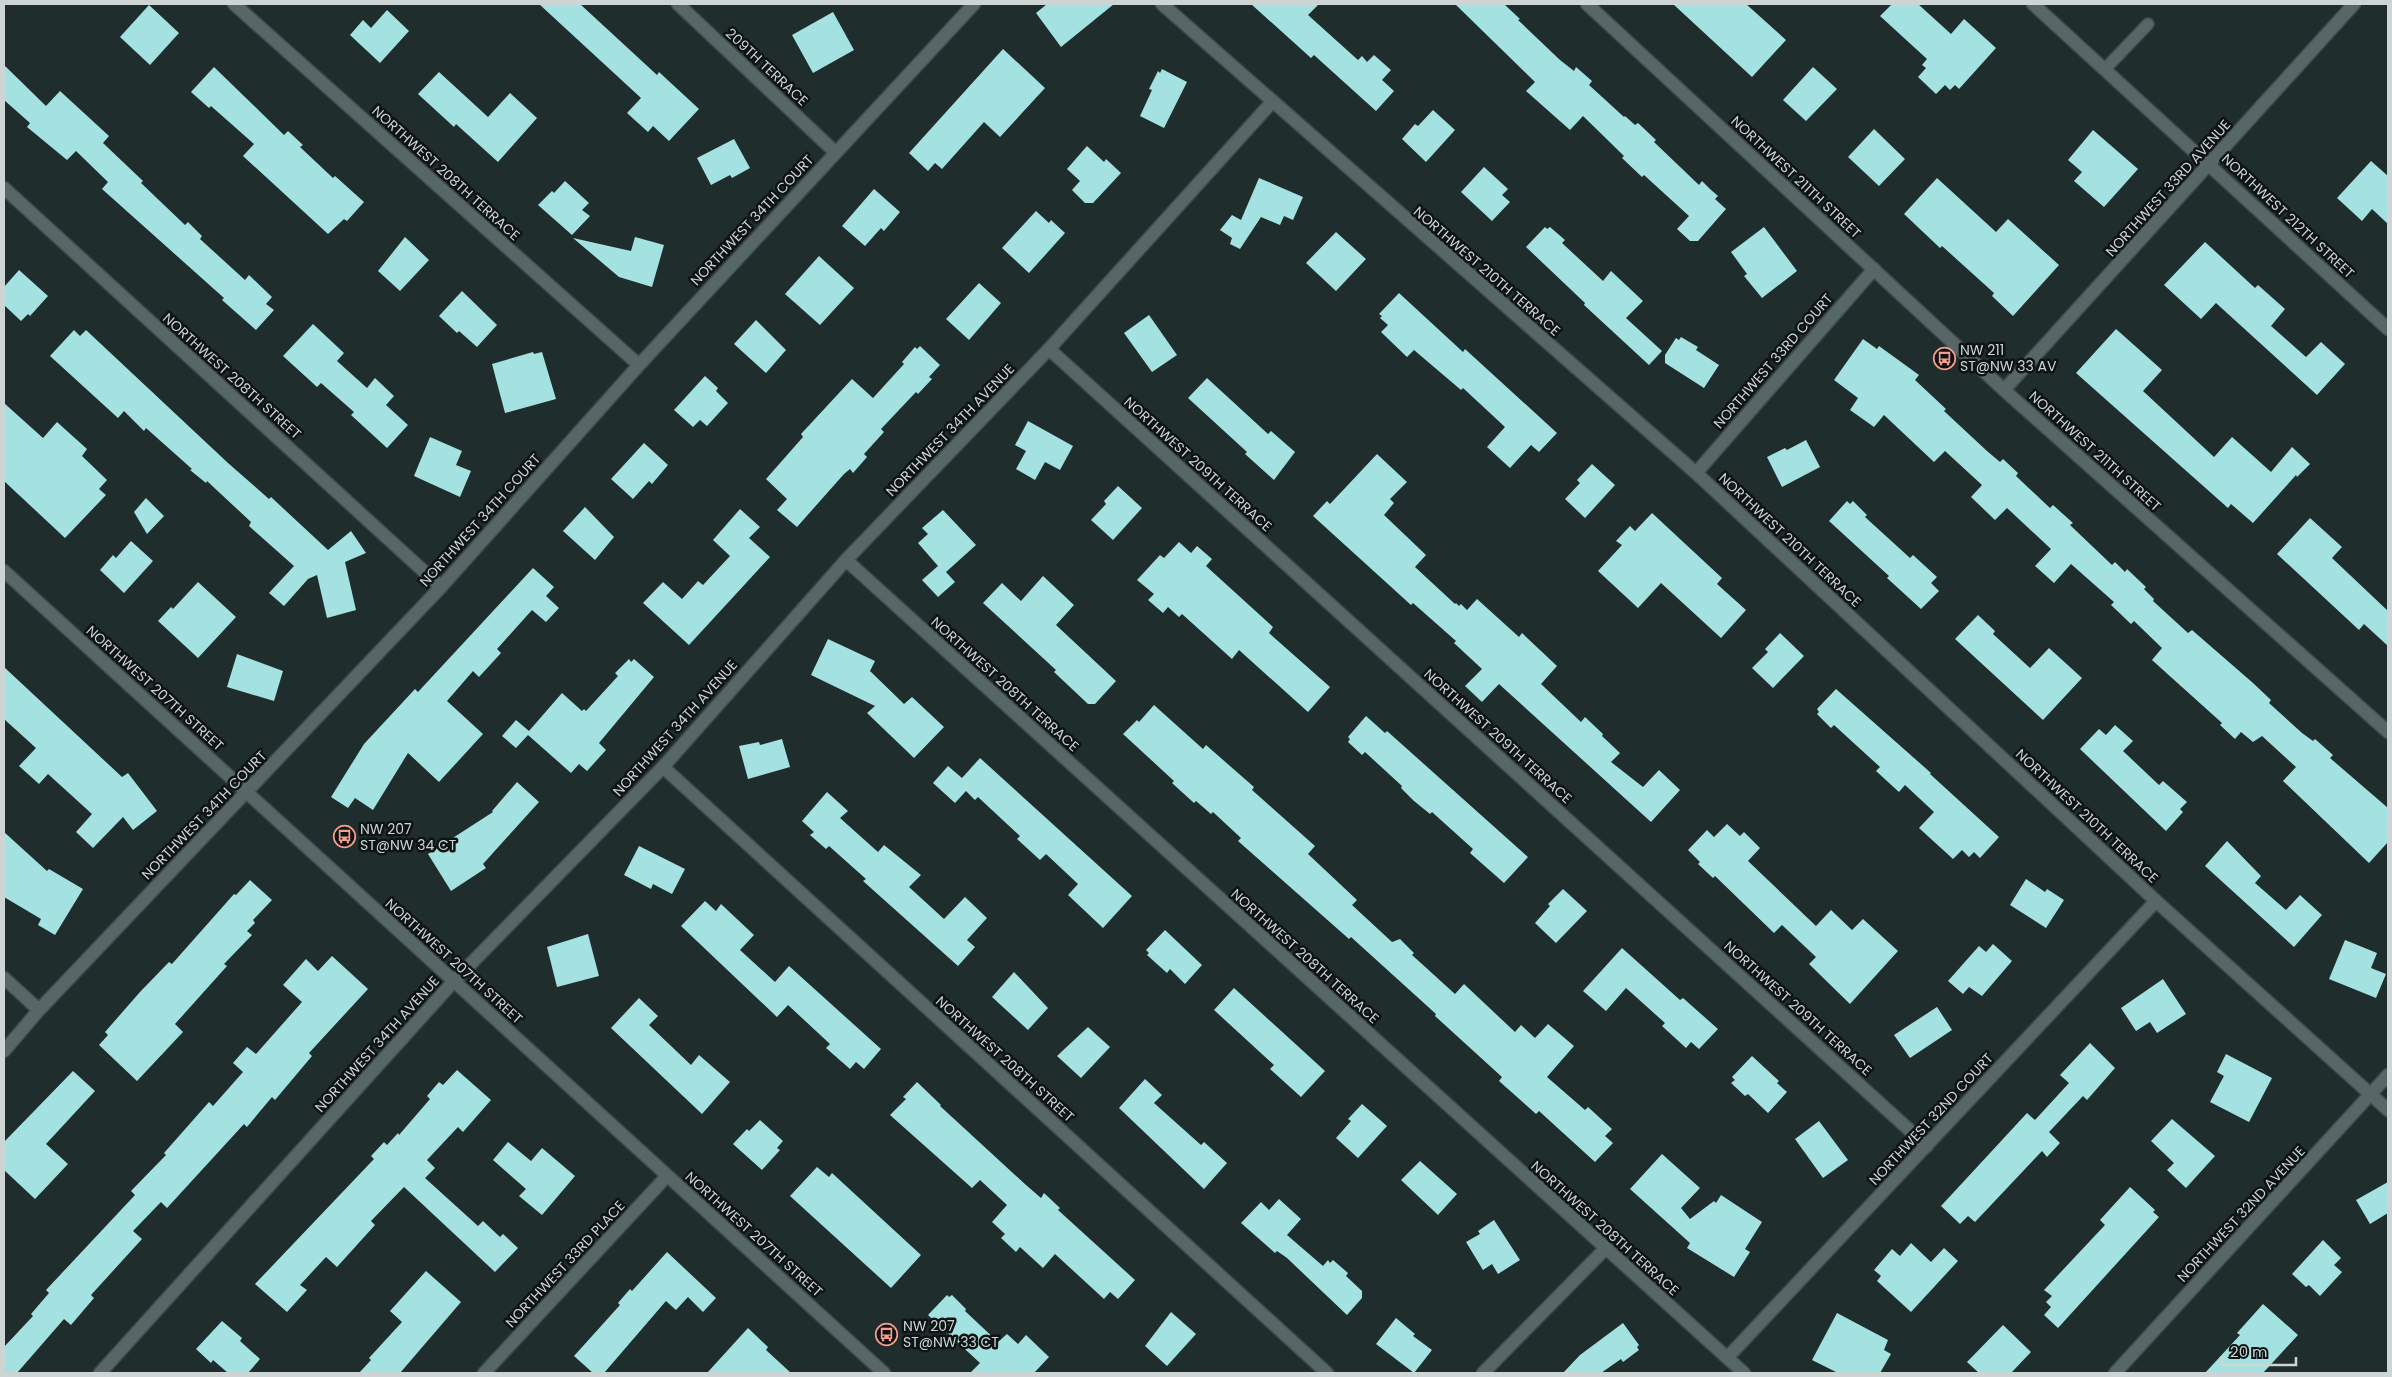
<svg xmlns="http://www.w3.org/2000/svg" width="2392" height="1377" font-family="Poppins,sans-serif">
  <rect width="100%" height="100%" fill="#202d2d"/>
  <path fill="#a3e2e1" d="M539,4h41l77,71 2,-3 40,37 -30,32 -16,-15 -5,6 -21,-19 14,-15z
    M1047,4h67l-53,43 -25,-34z
    M1251,4h68l-11,11 50,45 4,-4 5,6 7,-7 17,15 -9,10 12,11 -18,20 -62,-56 -3,3z
    M1455,4h49l16,15 -2,1 42,40 14,11 2,-4 16,14 -3,4 35,32 1,-1 10,9 3,-2 18,17 -2,2 45,43 3,-4 8,8 8,7 -3,3 11,10 -28,32h-8l-13,-12 12,-13 -45,-41 -2,2 -20,-19 2,-2 -41,-40 -13,14 -44,-39 9,-9z
    M1673,4h73l40,36 -34,37z
    M1892,4h26l33,30 13,-15 32,29 -37,41 -4,-4 -5,5 -5,-5 -9,9 -18,-17 8,-9 -4,-3 5,-6 -47,-43z
    M149,5l30,28 -29,32 -30,-28z
    M387,10l22,21 -29,32 -30,-28 13,-15 8,8z
    M833,12l21,38 -41,23 -21,-38z
    M1003,49l42,39 -45,49 -16,-15 -42,47 -7,-6 -7,8 -19,-18z
    M4,65l42,41 14,-15 49,45 -6,7 40,38 -2,2 44,42 3,-3 14,14 -2,3 45,41 4,-5 23,22 -6,7 8,6 -18,20 -34,-30 2,-2 -122,-109 6,-7 -32,-31 -9,9 -40,-33 3,-4 -26,-23z
    M214,67l70,68 4,-4 15,14 -3,2 33,31 2,-2 29,26 -17,19 -3,-2 -16,15 -85,-78 11,-12 -43,-38 -2,2 -18,-16z
    M1813,67l24,22 -31,32 -23,-21z
    M1162,69l25,13 -23,46 -24,-12 12,-26 -3,-1 9,-18 2,2z
    M439,72l49,45 22,-24 27,25 -39,44 -42,-38 -2,3 -36,-33z
    M1433,110l22,20 -29,32 -24,-23 13,-15 3,2z
    M1874,129l31,30 -26,27 -31,-29z
    M2093,130l45,39 -34,38 -30,-26 8,-9 -14,-12z
    M734,139l16,29 -18,10 -2,-3 -19,10 -14,-27z
    M1087,146l17,16 2,-3 15,14 -28,30h-8l-13,-13 8,-9 -13,-12z
    M2371,161l17,15v48l-16,-15 -10,12 -25,-23z
    M1484,167l24,22 -6,6 8,7 -18,19 -31,-29z
    M1259,178l44,19 -10,23 -9,-4 -4,9 -19,-8 -21,32 -10,-5 2,-6 -12,-8 12,-15 9,5z
    M1937,178l59,54 12,-13 51,46 -46,51 -21,-20 2,-3 -52,-47 -2,2 -36,-34z
    M565,181l24,22 -7,7 8,6 -18,19 -34,-30 14,-14 2,2z
    M874,189l26,23 -16,19 -3,-3 -16,18 -23,-20z
    M1036,211l13,12 2,-3 14,13 -36,40 -27,-25z
    M1545,227l2,2 3,-2 15,13 -3,3 41,38 8,-10 32,30 -17,17 36,33 -13,14 -65,-60 1,-2 -59,-56z
    M1764,227l33,44 -35,27 -18,-22 3,-2 -16,-22z
    M1336,232l30,27 -30,32 -30,-28z
    M405,237l24,23 -29,31 -22,-20z
    M635,237l29,8 -12,42 -33,-10 -46,-39 58,13z
    M2205,242l50,46 3,-3 27,24 -14,17 35,31 15,-15 24,22 -28,31 -101,-92 -15,16 -37,-34z
    M819,256l35,32 -34,37 -35,-31z
    M19,270l29,26 -18,20 -2,-2 -7,7 -17,-16v-18z
    M979,283l22,20 -32,37 -23,-21z
    M462,291l35,34 -20,22 -18,-16 -2,2 -18,-17z
    M1399,293l64,59 2,-3 92,84 -18,19 -8,-7 -21,23 -23,-21 18,-20 -42,-39 -2,2 -47,-40 -7,7 -26,-25 7,-7 -8,-7 2,-2 -3,-2z
    M1149,315l28,40 -25,17 -28,-39z
    M756,320l30,30 -20,23 -32,-29z
    M313,324l31,29 -7,8 30,27 8,-10 19,18 -8,9 22,20 -21,23 -36,-33 3,-3 -33,-29 -4,4 -34,-31z
    M2116,329l46,41 -19,21 71,66 18,-20 39,35 21,-25 18,17 -13,13 -1,-2 -43,48 -22,-19 -3,4 -152,-135z
    M74,330l6,6 6,-6 142,133 41,36 2,-2 57,53 23,-19 15,22 -21,9 11,48 -29,8 -10,-43 -9,4 -24,27 -15,-13 25,-27 -45,-40 2,-4 -44,-41 -1,2 -16,-13 2,-1 -46,-41 -2,3 -20,-20 -6,7 -68,-62z
    M1681,337l17,10 -2,3 23,15 -15,23 -39,-25v-8l11,-17 3,2z
    M1863,339l14,10 2,-3 40,29 -4,5 31,29 -2,2 43,40 13,11 3,-3 15,14 -2,3 34,32 3,-3 20,18 -3,2 42,40 3,-3 10,10 2,-3 19,18 -2,2 10,10 -1,2 35,32 4,-3 61,53 18,17 -2,3 33,30 11,8 2,-2 18,16 -3,3 58,50v34l-19,21 -86,-82 13,-14 -34,-31 -9,6 -12,-10 -6,7 -15,-14 2,-2 -70,-63 10,-12 -28,-27 -3,3 -20,-19 3,-3 -43,-38 -17,19 -19,-17 16,-17 -44,-41 -12,12 -24,-23 11,-12 -37,-34 -11,11 -50,-47 -10,12 -24,-17 8,-12 -24,-18z
    M920,346l20,19 -11,12 3,2 -14,15 -2,-2 -35,37 3,3 -20,22 3,3 -14,16 -3,-4 -6,5 -47,53 -20,-17 10,-11 -21,-20 37,-42 -2,-3 51,-55 21,19 31,-34 -2,-2 13,-15 2,2z
    M533,352l1,2 8,-2 14,47 -51,14 -13,-49z
    M705,376l13,12 -2,3 12,12 -21,23 -7,-6 -7,7 -19,-17z
    M1207,378l61,56 3,-3 24,21 -21,28 -29,-26 2,-2 -59,-54z
    M4,403l39,35 14,-16 30,27 -5,7 25,24 -8,9 7,6 -41,43 -61,-57z
    M1028,421l45,25 -13,24 -15,-8 -10,18 -19,-11 10,-18 -11,-6z
    M430,437l32,14 -6,14 15,6 -11,26 -46,-21z
    M1806,440l14,27 -38,20 -15,-30 18,-9 2,2z
    M644,443l24,22 -16,19 -3,-3 -16,18 -22,-20z
    M1377,454l30,28 -17,17 4,4 -10,12 42,40 -11,12 40,37 1,-1 3,3 2,-2 6,6 10,-11 42,38 3,-4 35,33 -16,18 40,38 4,-5 18,17 -1,2 18,17 -9,9 32,25 16,-17 21,20 -29,32 -152,-138 -17,18 -17,-16 17,-17 -28,-26 2,-2 -43,-38 -2,2 -98,-89 14,-15 3,3z
    M1592,464l23,21 -30,33 -20,-19 15,-16 -3,-3z
    M1118,486l24,22 -29,32 -22,-20 15,-16 -2,-3z
    M146,498l18,18 -17,18 -13,-22z
    M1847,501l3,3 3,-3 14,14 -2,2 45,41 3,-3 24,22 -6,6 8,8 -18,18 -34,-31 2,-2 -60,-55z
    M585,507l29,30 -19,23 -32,-29z
    M740,509l20,18 -11,11 21,19 -81,88 -46,-42 20,-21 19,17 16,-18 5,4 27,-29 -17,-16z
    M943,510l33,35 -30,27 9,10 -17,15 -16,-17 16,-14 -20,-23 10,-9 -6,-6z
    M1652,513l70,65 -5,6 29,26 -25,28 -60,-55 -23,25 -40,-37 24,-26 -6,-4 14,-15 5,5z
    M2310,518l32,29 -10,11 56,53v35l-24,-22 -5,6 -82,-76z
    M131,541l22,20 -29,32 -24,-23 13,-15 3,3z
    M1179,542l12,11 6,-7 15,13 -6,7 67,61 -4,6 61,54 -22,25 -69,-62 -7,9 -50,-45 -3,3 -11,-10 -5,6 -15,-13 6,-6 -17,-14 23,-25 4,3z
    M533,568l21,19 -8,9 13,12 -13,14 -14,-12 -35,39 4,4 -22,24 -6,-6 -26,30 36,33 -44,48 -31,-29 -35,57 -18,-12 -7,10 -17,-11 33,-53 51,-55 3,3z
    M1043,576l31,29 -18,20 60,56 -21,23h-7l-34,-32 2,-2 -73,-67 19,-20 19,18z
    M198,582l38,35 -38,41 -40,-37 13,-14 2,2z
    M1978,615l17,16 -2,3 37,34 19,-20 33,30 -39,42 -88,-81z
    M1780,633l24,23 -31,32 -21,-20 16,-16 -3,-3z
    M828,639l47,22 -5,10 34,33 8,-7 32,30 -30,31 -47,-45 8,-7 -64,-31z
    M237,654l46,17 -9,30 -47,-14z
    M629,659l2,3 3,-3 20,18 -55,66 7,7 -19,21 -8,-7 -8,9 -43,-38 -12,13 -14,-12 14,-16 13,11 33,-38 20,18 2,-2 2,2 32,-35 -3,-3z
    M4,667l118,110 6,-4 29,38 -24,19 -10,-13 -30,31 -17,-16 16,-18 -44,-40 -9,10 -20,-18 17,-18 -32,-29z
    M1836,689l95,84 -1,1 69,63 -19,21 -6,-6 -5,5 -7,-7 -9,9 -34,-31 15,-16 -29,-27 -6,7 -23,-21 4,-4 -46,-42 -3,3 -14,-14 2,-2 -2,-3z
    M1154,705l49,44 3,-4 48,42 -2,3 63,56 -7,8 49,46 -5,5 40,37 8,-3 14,14 -2,2 43,39 9,-10 51,48 6,-7 14,13 13,-14 26,22 -27,31 38,33 3,-3 24,22 -7,7 8,7 -18,19 -56,-51 -3,3 -37,-33 3,-4 -67,-61 1,-2 -85,-77 -2,2 -111,-98 3,-3 -28,-26 -2,2 -15,-13 -2,2 -22,-20 2,-2 -51,-47 14,-14 2,2z
    M1366,716l19,17 2,-2 141,126 -24,26 -34,-30 3,-4 -41,-37 -2,2 -16,-13 -13,-13 1,-2 -37,-34 -3,3 -14,-13 2,-3 -2,-2z
    M2115,725l18,16 -10,10 36,34 4,-4 24,21 -7,7 3,3 -17,19 -86,-82 19,-20 7,6z
    M782,739l8,28 -42,12 -9,-33 20,-4 1,3z
    M980,758l152,138 -29,32 -35,-33 10,-11 -32,-30 -6,6 -23,-21 3,-3 -42,-39 -3,3 -9,-9 -11,12 -22,-20 15,-17 14,12z
    M517,782l22,20 -56,62 3,4 -35,23 -23,-37 65,-42 -1,-1z
    M827,792l21,19 -8,7 38,34 6,-7 37,30 -12,12 35,32 21,-22 22,21 -20,22 8,7 -17,19 -95,-85 3,-2 -37,-33 -3,3 -16,-14 4,-3 -12,-11z
    M1727,824l13,12 4,-4 16,16 -12,13 68,65 15,-16 21,20 11,-11 35,32 -48,53 -41,-40 7,-7 -34,-32 -8,8 -59,-57 -2,2 -15,-14 2,-2 -12,-12 19,-20 7,7z
    M4,832l43,39 2,-2 34,20 -28,46 -17,-10 3,-6 -37,-22z
    M2227,841l34,35 -6,7 31,27 14,-15 22,20 -28,32 -89,-81z
    M639,846l46,23 -13,25 -19,-10 -2,5 -27,-14z
    M2026,879l19,13 2,-3 17,11 -18,28 -36,-23z
    M250,880l22,20 -19,20 2,3 -8,8 5,4 -28,29 3,2 -52,58 8,8 -46,49 -38,-36 9,-10 -3,-3 35,-40 29,-30 3,2 62,-70 2,1z
    M1563,889l24,22 -31,32 -21,-20 15,-17 -2,-2z
    M705,901l11,10 5,-7 33,31 -14,15 35,32 14,-16 92,83 -17,20 -8,-7 -6,7 -24,-21 4,-4 -42,-39 -11,12 -96,-91z
    M1165,930l37,35 -17,19 -15,-15 -3,4 -20,-18 2,-2 -3,-3z
    M588,934l11,42 -42,11 -10,-40z
    M2345,940l32,13 -6,15 15,6 -10,24 -47,-19z
    M1993,944l19,17 -30,35 -13,-9 -6,7 -15,-13 31,-35 7,6z
    M1622,948l58,52 3,-2 35,31 -19,20 -8,-7 -5,6 -24,-22 3,-3 -39,-35 -20,23 -23,-20z
    M332,956l36,33 -59,64 3,3 -37,44 -3,-3 -25,30 -3,-3 -77,84 -6,-6 -28,29 9,8 -51,56 3,3 -23,27 -7,-6 -47,54h-13v-26l29,-31 -2,-2 18,-21 -3,-3 89,-95 -4,-4 35,-36 -2,-2 45,-51 4,4 30,-34 -10,-9 14,-16 9,7 46,-52 -19,-17 23,-26 12,12z
    M1014,972l34,36 -20,22 -36,-33z
    M2163,979l23,35 -29,19 -7,-11 -14,9 -15,-23z
    M1234,988l91,83 -24,26 -31,-28 4,-4 -60,-55z
    M639,998l19,18 -9,9 42,40 8,-10 31,27 -28,32 -91,-86z
    M1937,1007l15,23 -42,28 -16,-23z
    M1088,1027l22,20 -29,31 -24,-22z
    M2090,1043l25,25 -28,32 -4,-4 -34,36 11,11 -13,14 -5,-6 -67,71 -7,-6 -8,8 -19,-18 86,-93 8,7 34,-37 -9,-8z
    M2226,1054l46,24 -23,44 -39,-20 14,-26 -7,-4z
    M1752,1056l27,25 -2,2 10,9 -19,21 -20,-19 -3,2 -14,-13 4,-3 -3,-3z
    M457,1070l34,30 -28,32 -5,-5 -31,33 8,8 -10,10 53,48 5,-5 17,16 3,-3 15,14 -23,24 -91,-85 -33,34 4,4 -38,42 -11,-10 -26,28 7,5 -20,22 -32,-28 119,-125 -3,-3 13,-14 3,3 11,-12 1,2 31,-36 -3,-3 12,-14 4,3z
    M73,1071l22,20 -49,53 22,20 -33,35 -31,-29v-28z
    M1145,1079l17,16 -8,8 47,42 3,-3 23,21 -23,26 -85,-81z
    M917,1082l24,23 -1,1 86,79 15,13 3,-5 16,15 -2,2 77,70 -17,19 -8,-7 -6,7 -49,-45 -12,14 -23,-21 -4,5 -15,-14 4,-4 -13,-12 15,-17 -27,-25 -8,8 -82,-73 16,-16 -3,-2z
    M1362,1104l25,22 -29,32 -22,-20 15,-17 -3,-2z
    M2172,1119l43,37 -29,32 -19,-18 7,-7 -23,-22z
    M760,1120l23,21 -6,7 3,2 -18,20 -29,-26 14,-15 2,2z
    M1819,1121l29,39 -25,18 -28,-39z
    M508,1142l23,19 11,-13 33,28 -33,39 -23,-19 7,-7 -33,-29z
    M1662,1154l38,34 -19,20 9,11 24,-18 2,2 5,-8 41,27 -17,27 5,3 -16,25 -47,-29 3,-5 -60,-54z
    M1420,1161l37,33 -19,21 -37,-35z
    M817,1167l12,10 3,-4 89,82 -30,33 -101,-92z
    M2388,1182v31l-18,11 -14,-24z
    M2130,1187l25,23 -2,2 6,5 -101,111 -14,-13 7,-8 -5,-5 6,-6 -8,-6 61,-65 -5,-5z
    M1279,1199l22,20 -14,16 36,31 5,-6 2,3 3,-3 15,13 -2,3 16,15v7l-15,17 -60,-57 -10,-7 -2,2 -34,-30 20,-21 8,8z
    M1494,1220l26,40 -22,14 -6,-10 -9,6 -17,-28 14,-8 -2,-3z
    M2323,1240l18,18 -7,7 8,7 -22,24 -11,-11 -3,2 -14,-13z
    M1911,1243l20,19 13,-14 14,13 -47,51 -34,-31 4,-5 -7,-6 18,-21 8,7z
    M667,1252l49,46 -13,14 -15,-15 -12,13 -10,-9 -62,72h-11l-19,-17 46,-51 -2,-2 12,-14 2,2z
    M426,1271l35,31 -61,71h-41l12,-13 -2,-2 33,-36 -12,-11z
    M947,1295l2,2 3,-2 14,14 -1,2 33,31 9,-8 11,10 8,-9 23,22 -15,16h-64l10,-10 -52,-48z
    M2263,1304l35,31 -35,38h-58l35,-38 -3,-2z
    M1171,1312l25,22 -29,32 -22,-20z
    M1837,1313l51,27 -4,10 7,4 -11,19h-42l-26,-13z
    M1396,1318l19,16 -2,2 19,14 -18,23 -38,-29z
    M222,1321l20,17 -2,3 20,18 -12,14h-20l-15,-13 -2,3 -15,-14z
    M1623,1323l16,22 -2,2 2,3 -16,12 -2,-3 -20,14h-38l17,-18z
    M2003,1325l28,27 -20,21h-32l-12,-11z
    M748,1328l20,19 -2,3 25,23h-84z"/>
  <g fill="none" stroke-linecap="round" stroke-linejoin="round">
    <defs>
      <path id="lane" d="M2105,69l43,-45"/>
      <path id="street" d="M234,4l405,361
        M678,4l157,148
        M1162,4l534,469 460,428 232,209
        M1587,4l417,386 384,342
        M2033,4l355,325
        M4,188l437,399
        M1049,349l878,797
        M2004,390l350,-386
        M1696,473l178,-204
        M846,560l898,813
        M663,767l664,606
        M4,978l35,32
        M4,1051l35,-41 402,-423 198,-222 335,-361
        M1727,1358l429,-457
        M100,1373l354,-392 209,-214 183,-207 203,-211 223,-247
        M484,1373l183,-197
        M1483,1373l122,-124"/>
      <path id="secondary" d="M4,571l880,802
        M2115,1373l273,-298"/>
    </defs>
    <use href="#lane" stroke="#3f4b4a" stroke-width="14"/>
    <use href="#street" stroke="#3f4b4a" stroke-width="15"/>
    <use href="#secondary" stroke="#3f4b4a" stroke-width="15"/>
    <use href="#lane" stroke="#576666" stroke-width="11"/>
    <use href="#street" stroke="#576666" stroke-width="12"/>
    <use href="#secondary" stroke="#576666" stroke-width="12"/>
  </g>
  <defs>
    <symbol id="bus-ring" viewBox="-11 -11 22 22"><circle r="9.5" fill="#0e1414" stroke="#f59d8f" stroke-width="1.5"/><path d="M-5-6H5V4H4V6H2V4H-2V6H-4V4H-5ZM-3.5-4V0h7V-4ZM-3.5 1.2v1.5H-2V1.2ZM2 1.2v1.5H3.5V1.2Z" fill="#f59d8f"/></symbol>
  </defs>
  <g fill-rule="evenodd">
    <use href="#bus-ring" x="1932" y="346" width="25" height="25"/>
    <use href="#bus-ring" x="332" y="824" width="25" height="25"/>
    <use href="#bus-ring" x="874" y="1322" width="25" height="25"/>
  </g>
  <g text-anchor="middle" stroke-width="5" stroke-linejoin="round" paint-order="stroke">
    <g font-size="14" fill="#ccd5d4" stroke="#0e1414">
      <text transform="translate(767 67) rotate(43)" y="5">209TH TERRACE</text>
      <text transform="translate(446 173) rotate(42)" y="5">NORTHWEST 208TH TERRACE</text>
      <text transform="translate(1796 177) rotate(43)" y="5">NORTHWEST 211TH STREET</text>
      <text transform="translate(2168 188) rotate(-48)" y="5">NORTHWEST 33RD AVENUE</text>
      <text transform="translate(2288 216) rotate(43)" y="5">NORTHWEST 212TH STREET</text>
      <text transform="translate(752 220) rotate(-47)" y="5">NORTHWEST 34TH COURT</text>
      <text transform="translate(1487 271) rotate(41)" y="5">NORTHWEST 210TH TERRACE</text>
      <text transform="translate(1773 361) rotate(-49)" y="5">NORTHWEST 33RD COURT</text>
      <text transform="translate(232 376) rotate(42)" y="5">NORTHWEST 208TH STREET</text>
      <text transform="translate(950 430) rotate(-46)" y="5">NORTHWEST 34TH AVENUE</text>
      <text transform="translate(2095 451) rotate(42)" y="5">NORTHWEST 211TH STREET</text>
      <text transform="translate(1198 464) rotate(42)" y="5">NORTHWEST 209TH TERRACE</text>
      <text transform="translate(480 520) rotate(-48)" y="5">NORTHWEST 34TH COURT</text>
      <text transform="translate(1790 540) rotate(43)" y="5">NORTHWEST 210TH TERRACE</text>
      <text transform="translate(1005 684) rotate(42)" y="5">NORTHWEST 208TH TERRACE</text>
      <text transform="translate(155 688) rotate(42)" y="5">NORTHWEST 207TH STREET</text>
      <text transform="translate(675 728) rotate(-48)" y="5">NORTHWEST 34TH AVENUE</text>
      <text transform="translate(1498 736) rotate(42)" y="5">NORTHWEST 209TH TERRACE</text>
      <text transform="translate(204 815) rotate(-46)" y="5">NORTHWEST 34TH COURT</text>
      <text transform="translate(2087 816) rotate(43)" y="5">NORTHWEST 210TH TERRACE</text>
      <text transform="translate(1305 956) rotate(42)" y="5">NORTHWEST 208TH TERRACE</text>
      <text transform="translate(454 961) rotate(42)" y="5">NORTHWEST 207TH STREET</text>
      <text transform="translate(1798 1008) rotate(42)" y="5">NORTHWEST 209TH TERRACE</text>
      <text transform="translate(377 1044) rotate(-48)" y="5">NORTHWEST 34TH AVENUE</text>
      <text transform="translate(1005 1059) rotate(42)" y="5">NORTHWEST 208TH STREET</text>
      <text transform="translate(1931 1119) rotate(-47)" y="5">NORTHWEST 32ND COURT</text>
      <text transform="translate(2241 1214) rotate(-47)" y="5">NORTHWEST 32ND AVENUE</text>
      <text transform="translate(1605 1228) rotate(42)" y="5">NORTHWEST 208TH TERRACE</text>
      <text transform="translate(754 1234) rotate(42)" y="5">NORTHWEST 207TH STREET</text>
      <text transform="translate(565 1264) rotate(-47)" y="5">NORTHWEST 33RD PLACE</text>
    </g>
    <g font-size="14" fill="#ccd5d4" stroke="#0e1414" text-anchor="start">
      <text x="1960" y="355">NW 211<tspan x="1960" dy="16">ST@NW 33 AV</tspan></text>
      <text x="360" y="834">NW 207<tspan x="360" dy="16">ST@NW 34 CT</tspan></text>
      <text x="903" y="1331">NW 207<tspan x="903" dy="16">ST@NW 33 CT</tspan></text>
    </g>
  </g>
  <rect width="2392" height="1377" fill="none" stroke="#ccd5d4" stroke-width="10"/>
  <path d="M2222 1357v8h74v-8" fill="none" stroke="#ccd5d4" stroke-width="2.5"/>
  <text x="2230" y="1357" font-size="15" fill="#ccd5d4" stroke="#0e1414" stroke-width="4" paint-order="stroke">20 m</text>
</svg>
